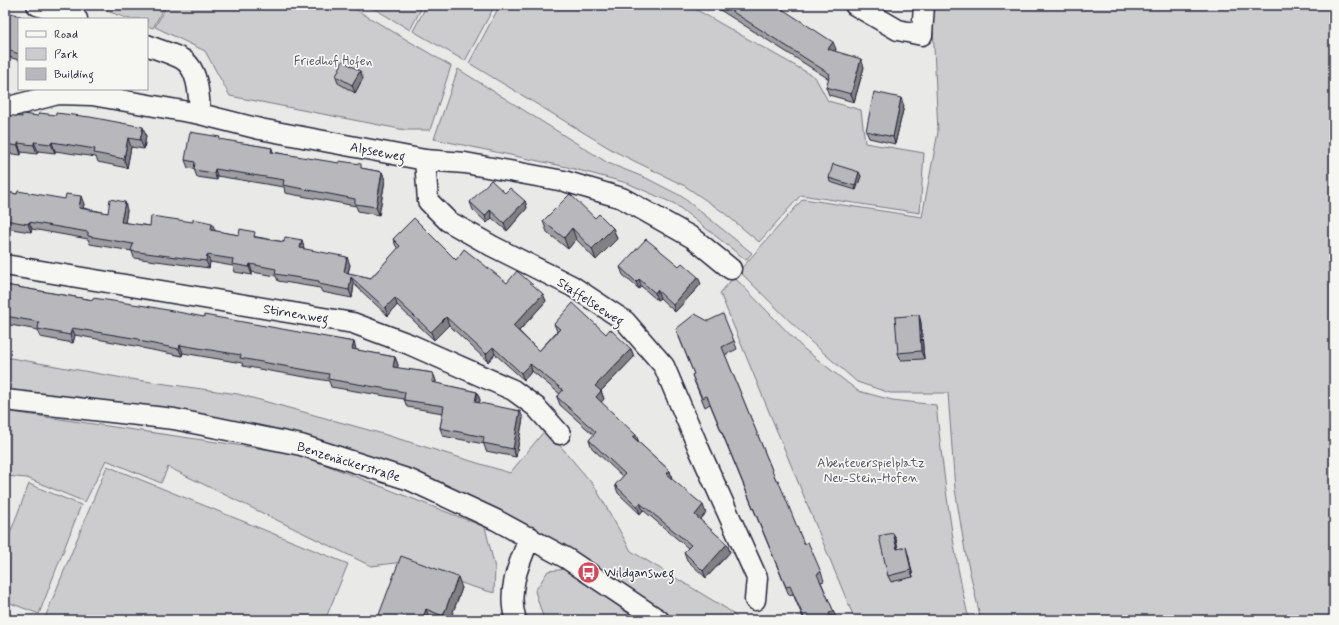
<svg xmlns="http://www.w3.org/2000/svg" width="1339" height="625" font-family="Mynerve,sans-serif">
  <rect width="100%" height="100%" fill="#e9e9e7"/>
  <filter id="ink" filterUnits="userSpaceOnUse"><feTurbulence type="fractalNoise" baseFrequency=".025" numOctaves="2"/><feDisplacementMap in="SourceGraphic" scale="8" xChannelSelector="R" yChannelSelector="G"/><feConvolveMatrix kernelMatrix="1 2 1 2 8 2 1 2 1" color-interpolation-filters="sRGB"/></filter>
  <g filter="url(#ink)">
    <path fill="#ccccce" stroke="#777784" d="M110,5h55l-12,23 -6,-2v-7h-18l-22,-8z
      M167,5h181l103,61 -21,64h-25l-175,-34 -25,-45 -50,-24z
      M368,5h55l-13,25z
      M427,5h68l-30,56 -52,-30z
      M500,5h188l127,72 13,24 33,9 4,33 59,10 -4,60 -119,-18 -42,47 -36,-30 -38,-26 -71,-35 -145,-88z
      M932,5h402v615h-353l-16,-69 -10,-62 -7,-96h-58l-33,-11 -47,-41 -71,-70 64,-72 119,18 16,-85z
      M458,69l150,94 38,15 35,18 71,57 -6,7 -71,-56 -48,-21 -60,-16 -133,-28z
      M734,277l70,72 54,42 34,9 44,5c8,72 16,144 33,215h-114l-135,-327z
      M5,357l118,21 115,16 145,40 127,39 36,-44 49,58 36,64 96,58 13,11h-68l-121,-81 -257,-104 -289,-41z
      M5,411l293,43 187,73 10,41 -1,25 -24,-7 -67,-24 -32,4 -203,-99 -7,16 -55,-23 -21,42 -58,-24 -22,-2z
      M107,466l241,98 -23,56h-281z
      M29,484l52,21 -42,109 -34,-13v-55z
      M568,569l69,51h-93l-9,-29 13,-20z"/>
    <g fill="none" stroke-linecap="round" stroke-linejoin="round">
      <defs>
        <path id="minor" d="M37,5l40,14
          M855,5l43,25 24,5 2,-30
          M147,45c11,5 24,8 35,14 17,10 17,38 18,55
          M5,108l53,-14 34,1 108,19 60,15 165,31 40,3 99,18 58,17 71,40 38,31
          M425,160l3,41 20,20 44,25 80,40 53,35 39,45 35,83 58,129 -2,22
          M5,265l348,58 56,21 104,46 23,17 24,27
          M5,400l169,19 127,26 109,35 86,40 70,38 93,62
          M516,620c-10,-28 3,-57 14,-83"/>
      </defs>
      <use href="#minor" stroke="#22223b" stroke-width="23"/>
      <use href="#minor" stroke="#f6f6f2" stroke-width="20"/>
    </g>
    <path fill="#9e9ea2" stroke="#22223b" d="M712,5h64l60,44 -1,2 29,16 -10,35 -25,-7 -3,-8 3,-8 -101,-64z
      M5,11l14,8v41l-14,-4z
      M336,76l27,2 -8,15 -17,-10z
      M904,106l-9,38 -26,-6 -3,-7z
      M5,115l141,21 -2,13 -13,-2 -4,21 -29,-6 -2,-5 -41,-6v2l-17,-2 -1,3 -16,-2v3l-16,-2z
      M221,140l51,8 1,4 109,20 3,8 -6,35 -21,-4 -2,-5 -71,-13 -1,-6 -67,-11v4l-20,-3 -3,-8 -6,-1 -3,-8z
      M861,176l-5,14 -26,-8 -1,-4z
      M5,192l79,12 -1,4 25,5 19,-3 -2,13 25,3 65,4v1l24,4 18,2 27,5 18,-2 2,9 46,16 -2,8 23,5 27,-29 -2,-3 -3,-7 63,21 51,23 36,11 3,7 -27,30 20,20 18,-20 -3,-7 52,10 25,15 3,8 -33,34 3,8 -3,3 37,40 32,29 2,8 34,34 -6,7 27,24 3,8 -24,26 -19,-18 -3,-8 4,-4 -45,-38 -3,4 -22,-21 -3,-8 8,-8 -31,-29 -3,-8 5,-5 -34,-30 -3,-8 3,-3 -28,-23 -8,9 -29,-26 -7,8 -39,-37 -15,15 -37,-35 -9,11 -34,-32 -2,14 -30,-6 -2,-4 -42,-7 -2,-5 -24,-4v3l-17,-3 -2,-6 -23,-4 -1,6 -75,-10 -2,-7 -42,-7 -2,-5 -56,-10 -1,3 -26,-4z
      M505,193l20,8 2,7 -20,23 -15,-13 -5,5 -14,-13 -3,-8z
      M595,218l18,10 4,11 -21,21 -20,-21 -8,10 -21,-17 -4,-11z
      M620,267l81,17 -26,28 -15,-14 -3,2 -16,-14 -2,3 -16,-14z
      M5,285l88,15 261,42 2,8 39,7 3,8 -1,3 36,5 3,8 -1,2 42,9 3,8 -1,3 44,15 -7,39 -30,-6 -2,-7 -41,-8 -3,-8 3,-15 -36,-6 -3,-8 -73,-12 -2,-6 -59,-10 -27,-5 -1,-3 -59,-10 -1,3 -40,-8 -1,-1 -66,-12 -2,8 -33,-6 -2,-7 -33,-6z
      M919,315l2,8 3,36 -23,1 -3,-7z
      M679,337l55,4 3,8 -12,6 51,125 28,64 17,28 3,9 -3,1 16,38h-33l-11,-26 -4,1 -79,-191 -5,3 -10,-24 -3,-8 2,-1z
      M893,533l3,6 2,10 10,5 5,23 -22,5 -3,-6z
      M462,588l-12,32h-73z"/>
    <path fill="#818184" stroke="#22223b" d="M833,42l3,7 -5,8 -3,-8z
      M861,59l3,8 -10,35 -3,-8z
      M360,71l3,7 -8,15 -3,-8z
      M901,98l3,8 -9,38 -2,-7z
      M143,127l3,9 -2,13 -4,-9z
      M128,138l3,9 -4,21 -3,-9z
      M34,142l4,9 -1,3 -3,-9z
      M52,142l3,9v2l-4,-9z
      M18,143l3,9v3l-3,-9z
      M215,169l2,7v4l-3,-7z
      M382,172l3,8 -6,35 -3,-8z
      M859,172l2,4 -5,14 -1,-4z
      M81,196l3,8 -2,11 -3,-7z
      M525,201l2,7 -20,23 -3,-8z
      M125,202l2,8 -3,20 -3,-8z
      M490,210l2,8 -5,5 -2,-7z
      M29,222l3,7 -1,3 -3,-8z
      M212,223l3,7 -1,8 -3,-8z
      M572,228l4,11 -8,10 -4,-11z
      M613,228l4,11 -21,21 -4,-11z
      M302,240l2,8 -1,8 -3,-8z
      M207,255l3,7 -1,6 -3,-7z
      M347,257l3,8 -4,15 -2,-8z
      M250,264l2,8v3l-3,-8z
      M351,277l3,7 -2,14 -3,-8z
      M698,277l3,7 -26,28 -2,-7z
      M639,279l2,7 -2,3 -3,-7z
      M657,290l3,8 -3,2 -2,-7z
      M543,294l3,7 -30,33 -3,-8z
      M395,298l2,7 -9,11 -3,-8z
      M919,315l2,8 3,36 -3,-8z
      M446,317l3,8 -15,15 -3,-8z
      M72,328l3,7 -2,8 -3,-8z
      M354,342l2,7 -1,8 -3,-8z
      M180,345l3,8 -1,3 -3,-7z
      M493,347l2,7 -7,8 -2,-8z
      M631,349l3,8 -36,37 -3,-8z
      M395,357l3,8 -2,10 -3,-8z
      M530,364l2,7 -8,9 -3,-7z
      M433,373l3,8 -2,9 -2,-8z
      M601,391l3,8 -5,6 -3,-8z
      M477,392l3,8 -2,10 -3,-8z
      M520,411l3,7 -7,39 -3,-8z
      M636,435l3,7 -6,-5z
      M670,471l2,8 -3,3 -3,-8z
      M640,503l3,7 -3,4 -3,-8z
      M703,505l3,8 -8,9 -3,-7z
      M893,533l3,6 3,17 -2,-7z
      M727,544l3,8 -24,26 -3,-7z
      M906,547l2,7 5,23 -2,-7z
      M458,577l4,11 -12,32h-5l-2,-4z
      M426,609l4,11h-8z"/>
    <path fill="#b8b8bc" stroke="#22223b" d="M722,5h54l57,37 -5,7 33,10 -10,35 -25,-7 4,-13z
      M5,11l24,8h-10v35l-14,-5z
      M343,61l17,10 -8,14 -16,-9z
      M874,92l27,6 -8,39 -27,-6z
      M39,113l17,2v-2l34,4 53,10 -3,13 -12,-2 -4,21 -30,-6 1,-4 -43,-7 -1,2 -17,-2v3l-16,-2v3l-13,-2v-29l17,2v-3l16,2z
      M190,132l30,5 -1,2 53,9 -1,4 68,11v-2l22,3v4l21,4 -6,35 -21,-3v-5l-72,-14 1,-5 -69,-11 -1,4 -20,-3 1,-8 -10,-2z
      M833,164l26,8 -4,14 -26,-8z
      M491,180l14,13 5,-5 15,13 -21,22 -14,-13 -5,6 -15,-14z
      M18,191l47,8 1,-5 15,2 -2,12 29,5 2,-14 15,3 -4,20 29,4 1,-10 42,6v-3l19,4 -1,7 28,5 1,-6 15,3 -1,5 30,5 1,-5 17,3 -2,8 47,9 -3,15 27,6 29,-32 -7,-7 21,-21 42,42 8,-11 43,34 10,-12 26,23 -30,32 26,25 21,-22 -6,-5 19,-21 33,31 4,-5 21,20 -36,37 6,5 -5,6 40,38 -3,2 37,34 -4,3 37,31 -8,10 32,29 -24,27 -19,-19 7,-7 -51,-42 -3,3 -22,-21 10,-11 -36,-34 7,-8 -39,-35 6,-7 -33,-26 -9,9 -28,-26 -7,7 -40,-37 -15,15 -36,-34 -10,10 -34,-31 -2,13 -30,-6v-3l-44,-7 1,-5 -26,-5 -1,3 -17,-3 1,-5 -26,-4 -1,6 -75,-10 2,-7 -45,-8v-4l-59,-10 -1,2 -23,-4v-28l12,2z
      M570,194l25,24 4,-4 14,14 -21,21 -20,-21 -8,10 -21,-17z
      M646,239l33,27 3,-3 16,14 -25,28 -16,-15 -2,3 -16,-14 -3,3 -16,-15z
      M5,285l88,15v-2l53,8 58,11v-2l150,27 -2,7 43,8 -2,10 40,6 -1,9 45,10 -2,10 45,9 -7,38 -30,-6 1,-6 -44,-9 4,-22 -40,-6 1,-8 -77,-13 1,-5 -62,-11 -27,-5 1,-3 -61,-10 -1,4 -40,-8v-2l-67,-11 -2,7 -32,-6 1,-7 -34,-6z
      M695,314l13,7 15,-7 11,27 -12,6 54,133h2l26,64 4,-2 13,30 -4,2 17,38 -5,1 3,7h-27l-15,-34 -4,1 -79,-191 -5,2 -10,-23 2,-1 -18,-45z
      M919,315l2,36 -23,2 -3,-36z
      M893,533l4,16 9,-2 5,23 -23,6 -9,-40z
      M401,556l57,21 -15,39 -17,-7 -4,11h-10l-9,-3 -1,3h-25z"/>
  </g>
  <defs>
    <symbol id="bus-disc" viewBox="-11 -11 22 22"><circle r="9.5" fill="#d1495b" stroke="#f6f6f2"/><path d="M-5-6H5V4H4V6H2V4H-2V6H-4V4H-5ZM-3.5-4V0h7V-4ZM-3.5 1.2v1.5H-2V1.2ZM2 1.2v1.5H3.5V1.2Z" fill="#fff"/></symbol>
  </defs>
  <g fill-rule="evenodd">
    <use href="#bus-disc" x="576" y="560" width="25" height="25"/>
  </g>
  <g text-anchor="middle" stroke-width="3.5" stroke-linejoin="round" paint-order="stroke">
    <g font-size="13" fill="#555567" stroke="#f6f6f2">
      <text x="333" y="65">Friedhof Hofen</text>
      <text x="871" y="467">Abenteuerspielplatz<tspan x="871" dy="15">Neu-Stein-Hofen</tspan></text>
    </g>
    <g font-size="13" fill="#22223b" stroke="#f6f6f2">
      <text transform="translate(378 151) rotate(11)" y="5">Alpseeweg</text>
      <text transform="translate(591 301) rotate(33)" y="5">Staffelseeweg</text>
      <text transform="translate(296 313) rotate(9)" y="5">Stirnenweg</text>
      <text transform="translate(349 461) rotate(17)" y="5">Benzenäckerstraße</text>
    </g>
    <g font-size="13" fill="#22223b" stroke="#f6f6f2" text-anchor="start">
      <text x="604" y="577">Wildgansweg</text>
    </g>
  </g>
  <rect width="1339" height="625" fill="none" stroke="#f6f6f2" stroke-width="20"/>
  <rect x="10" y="10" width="1319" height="605" fill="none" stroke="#22223b" stroke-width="1.5" filter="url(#ink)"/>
  <rect x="18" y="18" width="130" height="72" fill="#f6f6f2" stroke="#a1a1a9"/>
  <rect x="26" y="31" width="20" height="6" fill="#f6f6f2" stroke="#a1a1a9"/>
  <text x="54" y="38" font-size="12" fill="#22223b">Road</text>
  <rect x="26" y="48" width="20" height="12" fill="#ccccce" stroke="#a1a1a9"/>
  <text x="54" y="58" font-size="12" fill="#22223b">Park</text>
  <rect x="26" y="68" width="20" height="12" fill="#b8b8bc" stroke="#a1a1a9"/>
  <text x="54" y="78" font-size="12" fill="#22223b">Building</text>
</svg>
